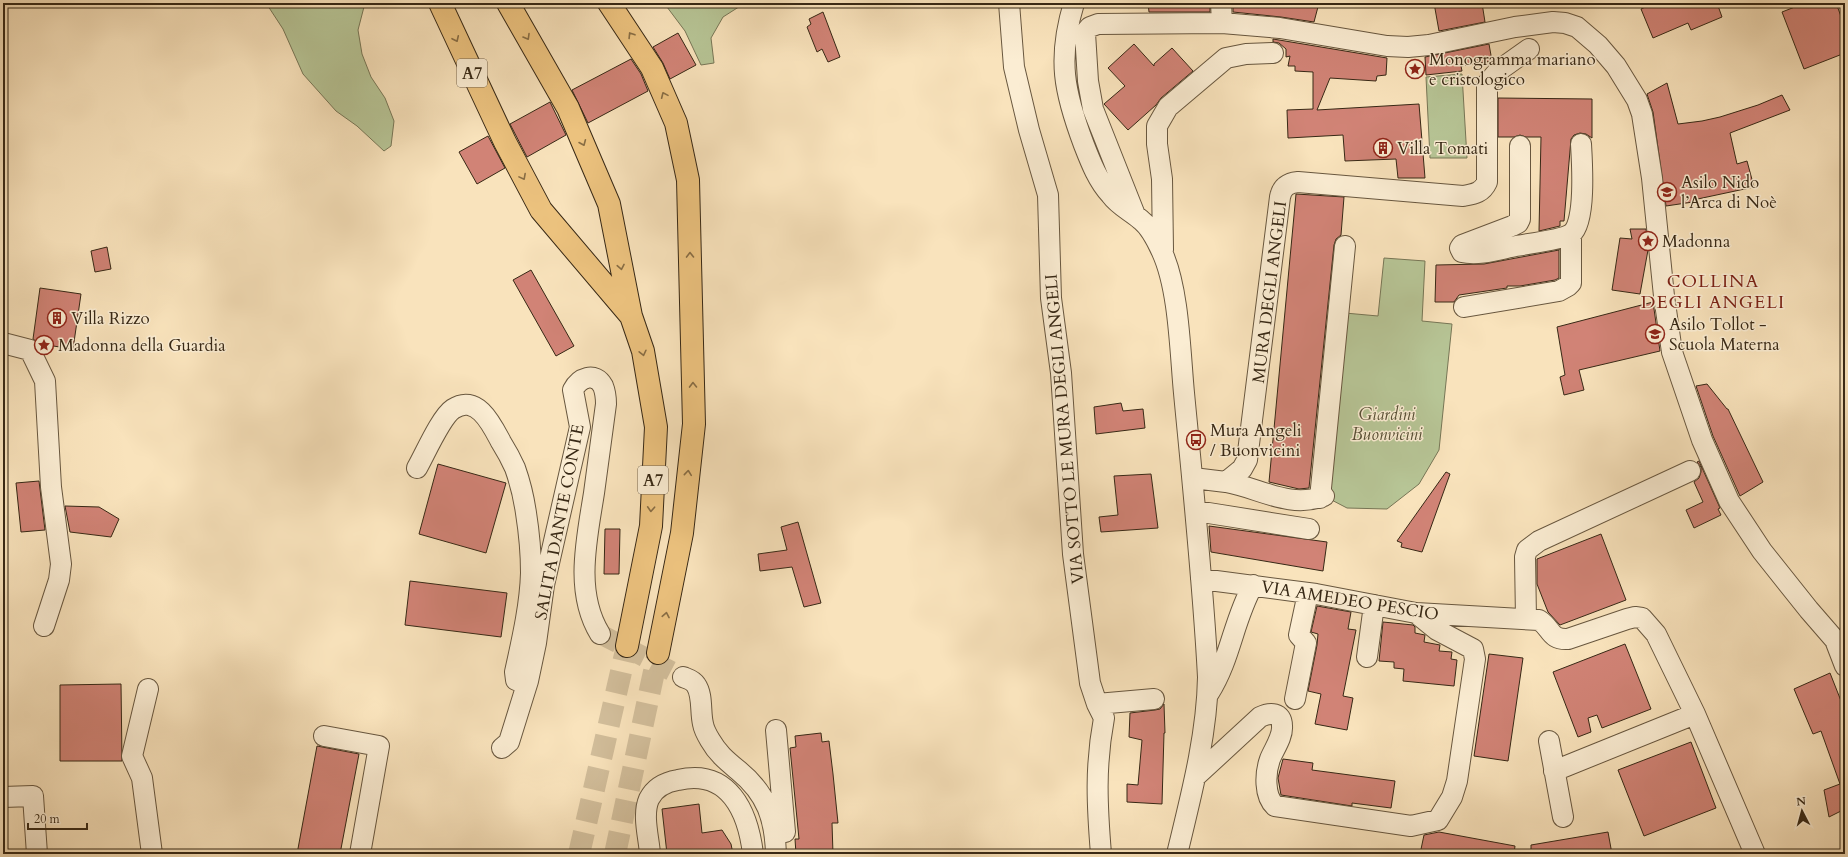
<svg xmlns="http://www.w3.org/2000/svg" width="1848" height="857" font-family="Cardo,serif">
  <rect width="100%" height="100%" fill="#f9e3bc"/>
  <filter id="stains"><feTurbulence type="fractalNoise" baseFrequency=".005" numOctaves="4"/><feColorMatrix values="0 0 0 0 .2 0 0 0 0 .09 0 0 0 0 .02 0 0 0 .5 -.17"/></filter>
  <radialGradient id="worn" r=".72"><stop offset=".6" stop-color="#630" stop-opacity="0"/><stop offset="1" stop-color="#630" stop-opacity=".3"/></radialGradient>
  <path fill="#b7c596" stroke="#777656" d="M266,3h99l-7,27 4,24 9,23 14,21 9,23 -3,25 -7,5 -27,-25 -21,-15 -33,-37 -20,-45z
    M664,3h81l-22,14 -12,21 3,25 -13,2 -16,-34z
    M1462,74l5,84h-37l-4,-81z
    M1384,258l41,3 -3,60 30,3 -13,126 -20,34 -32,25 -40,-1 -23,-12 21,-183 33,3z"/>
  <path fill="#d18376" stroke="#372815" d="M1148,3h62v9h-61z
    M1233,3h86l-5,19 -33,-5 -48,-5z
    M1434,3h48l3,19 -46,9z
    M1654,3h63l5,14 -31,13 -3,-7 -35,15 -12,-29z
    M1805,3h31l9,24v26l-41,16 -22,-57z
    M823,12l17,45 -12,5 -6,-13 -5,3 -10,-25 4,-3 -2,-5z
    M678,33l18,32 -26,14 -7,-16 -10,-16z
    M1273,39l114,19 -1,17 -9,1 -1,5 -46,-3 -13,32 102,-6 6,74h-27l-2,-19 -51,2 -2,-26 -55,3 -1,-28 26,-1v-37l-18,-1v-5h-7l2,-10 -4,1v-8l-7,-6 -6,-1z
    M1134,44l20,22v-2l18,-16 21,23 -32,27 -5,7 -28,25 -24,-26 21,-18 -17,-18z
    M1489,44l3,17 -31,5 1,5 -36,4 -1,-18z
    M631,59l10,15 7,17 -60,32 -16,-33z
    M1667,83l11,41 24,-3 18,-4 38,-12 24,-10 8,15 -60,23 7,31 10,-3 7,26 -61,13v2l-27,4 -13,-94 -6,-18z
    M1498,98l94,1v39l-6,-4 -6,-1 -6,2 -3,4 -7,82h-4v5l-21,5 2,-94h-15l-6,-2 -6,2h-16z
    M550,102l16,33 -39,22 -17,-33z
    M488,136l17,32 -28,16 -18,-32z
    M1296,194l48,3 -3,38 -5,4 -2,6 -25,243 -10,1 -30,-7z
    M1630,229h16l2,21 -8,44 -28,-4 8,-52 12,1z
    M107,247l4,22 -16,3 -4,-21z
    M1559,250v28l-4,2 -35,6h-13v2l-48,7 -5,7h-19l1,-37 48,-1z
    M531,270l43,76 -18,10 -43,-76z
    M40,288l41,6 -8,55 -33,-5 -7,-5z
    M1653,302l7,49 -81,19 5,20 -20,5 -4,-18 5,-2 -8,-48z
    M1707,384l20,25h1l35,73 -23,14 -27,-60 -17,-50z
    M1121,403l2,8 20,-2 2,19 -49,6 -2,-27z
    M1699,461l21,47 -2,1 3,6 -27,13 -8,-18 17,-8 -9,-20 5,-4 2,-6v-5l-4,-5z
    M438,464l68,19 -20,70 -67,-19z
    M1446,472l4,2 -28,78 -21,-5 1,-4 -5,-2z
    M1151,474l7,54 -57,4 -2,-15 19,-2 -4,-39z
    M39,481l6,49 -24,2 -5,-49z
    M65,506l34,1 20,12 -8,18 -41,-5z
    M798,522l23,81 -17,4 -12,-40 -32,4 -2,-17 29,-4 -6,-23z
    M1209,526l118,16 -4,29 -112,-19z
    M605,529h15l-1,45h-15z
    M1601,534l25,66 -66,25 -12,-13 -11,-28v-25z
    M410,581l97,12 -6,44 -96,-12z
    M1317,606l34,6 -3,17 8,1 -13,66 10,2 -6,32 -32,-6 6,-30 -13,-3 9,-46 1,-11 -7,-2z
    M1383,622l30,3 2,2v6l10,2 -1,7 16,3 -1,6 13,1 -1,7 6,1 -3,26 -51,-5 1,-12 -10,-1v-6l-15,-1z
    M1625,644l26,65 -49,19 -5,-13 -9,3 3,14 -13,5 -25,-65z
    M1489,654l34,4 -15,103 -34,-5z
    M1830,673l15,38v98l-16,8 -5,-27 16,-6 -19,-53 -8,3 -19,-45z
    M121,684l1,77h-62v-76z
    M1164,704l1,29h-1l-2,71 -35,-2v-18l11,1 4,-45 -13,-3 1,-24 25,-3 5,-1z
    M821,733l1,9 7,-1 4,33 5,49h-6l1,31h-37l-1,-15h4l-9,-91 6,-1 -1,-11z
    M1691,742l25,66 -72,28 -26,-66z
    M317,746l42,8 -19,100h-43z
    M1283,759l30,4 -1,7 83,11 -4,27 -39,-5v3l-71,-11 -3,-17z
    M699,804l3,29 20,-3 9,14 2,10h-66l-5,-45z
    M1439,832l76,14 -1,8h-94l4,-19z
    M1608,832l4,22h-81v-9z"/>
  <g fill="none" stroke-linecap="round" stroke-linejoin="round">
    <path stroke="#d2be9b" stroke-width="20" stroke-dasharray="20 10" stroke-linecap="butt" d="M600,634l83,43"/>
    <path stroke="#d2be9b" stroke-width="22" stroke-dasharray="22 11" stroke-linecap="butt" d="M579,854l48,-208
      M615,854l43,-201"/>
    <defs>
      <path id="minor" d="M1009,3l5,64 15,63 19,65 3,103 10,75 12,181 17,129 7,21 7,14c-9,48 -7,87 -3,136
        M1074,3c-17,56 -10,89 10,142 7,18 14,36 27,50 8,11 20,16 30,25 10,8 16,21 21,32 17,37 18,99 22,141 9,94 19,189 24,284 -1,59 -17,119 -31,177
        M1221,3l1,20
        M1520,146v73l-2,4 -6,3 -50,19 -2,3 2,4c17,4 38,-3 54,-6 12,-2 49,-7 56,-13 14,-11 10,-72 9,-89
        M1135,215l-42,-106 -5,-28 -3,-48 5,-6 8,-3 124,-1 58,5 107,18 21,1 21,-2 86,-18 38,-5 12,1 12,4 21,18 18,21 21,34 5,14 10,64 12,118 8,56 30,88 27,61 33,50 47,59 26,30 10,26
        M1163,250l-1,-71 -5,-35v-18l11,-19 58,-49 20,-4 27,-1
        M1464,307l95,-16 9,-5 3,-3v-49
        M3,343l27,7 15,31 6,106 10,77 -2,16 -15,46
        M417,468c8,-14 24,-51 36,-59 24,-16 39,16 48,33 5,8 10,17 14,26 5,14 9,31 11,45 3,19 5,40 5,60 -1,33 -9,67 -16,99l1,8 7,3 5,-2 8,-38 8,-58 36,-158 -7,-37c6,-12 22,-19 30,-4 2,5 3,12 3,18 -4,30 -8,59 -12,89 -7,45 -20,99 6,141
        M1193,478l33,4 16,-13 5,-9 33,-263c2,-10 8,-14 18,-15l165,14c11,-2 19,-3 24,-14v-98l11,-13 31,-22
        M1226,482c34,6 63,27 98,14
        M1320,498l25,-252
        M1196,511l113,18
        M1201,579l115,15 100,19 123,7c13,8 10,20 29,19l59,-20 8,-2 7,1 14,16 39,80 60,140
        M1526,619l-1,-62 2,-7 12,-9 151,-70
        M1367,657l7,-52
        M683,677c5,2 10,3 13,8 7,10 4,27 7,39 1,6 4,11 7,16 8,14 17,21 29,31 28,23 36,48 37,83
        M148,689l-16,67 10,22 10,76
        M1209,693c22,-35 24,-72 44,-108
        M1295,699l11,-56 -7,-8 9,-42
        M1097,704l57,-5
        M776,730l9,102
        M324,736l55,10 -19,108
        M1549,741l14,76
        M502,748l7,-6 19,-61
        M1554,771l141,-57
        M1195,777l65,-60c10,-5 22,-5 22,9 1,11 -8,23 -12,33 -5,14 -6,37 5,47l136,20 27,-6 14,-23 5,-16 18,-122 -2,-10 -36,-19 -21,-17
        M3,797l30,-1 4,58
        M650,854c-1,-16 -8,-39 -1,-55 6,-12 17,-17 29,-19 51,-12 70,32 75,74"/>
      <path id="highway" d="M440,3l65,139 36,68 89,105
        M508,3l60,105 41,96 22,112 12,35 13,76 -5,99 -24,120
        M609,3l43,65 24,55 12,57 6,244 -12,109 -24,120"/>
    </defs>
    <use href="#minor" stroke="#68573f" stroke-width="22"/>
    <use href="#highway" stroke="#372815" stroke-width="24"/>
    <use href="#minor" stroke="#fbedd3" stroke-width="20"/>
    <use href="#highway" stroke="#ecc27e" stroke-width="22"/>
  </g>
  <defs><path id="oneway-chevron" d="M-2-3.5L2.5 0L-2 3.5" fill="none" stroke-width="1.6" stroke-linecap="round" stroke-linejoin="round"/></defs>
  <g stroke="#886d44">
    <use href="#oneway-chevron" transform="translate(631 35) rotate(-122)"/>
    <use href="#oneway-chevron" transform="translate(527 37) rotate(60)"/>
    <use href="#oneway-chevron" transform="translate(456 39) rotate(65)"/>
    <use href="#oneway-chevron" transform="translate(664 95) rotate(-114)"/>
    <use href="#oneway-chevron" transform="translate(583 143) rotate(67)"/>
    <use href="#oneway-chevron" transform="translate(523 177) rotate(62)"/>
    <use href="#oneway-chevron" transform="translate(690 255) rotate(-91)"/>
    <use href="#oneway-chevron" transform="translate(621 267) rotate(79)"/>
    <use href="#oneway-chevron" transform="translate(643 353) rotate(77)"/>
    <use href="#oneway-chevron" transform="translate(693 385) rotate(-91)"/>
    <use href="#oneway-chevron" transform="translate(688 473) rotate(-84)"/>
    <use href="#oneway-chevron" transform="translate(651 509) rotate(93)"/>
    <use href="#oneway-chevron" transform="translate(666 615) rotate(-79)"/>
  </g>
  <defs>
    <symbol id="sight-ring" viewBox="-11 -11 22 22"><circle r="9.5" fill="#fbedd3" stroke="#8f2418" stroke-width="1.5"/><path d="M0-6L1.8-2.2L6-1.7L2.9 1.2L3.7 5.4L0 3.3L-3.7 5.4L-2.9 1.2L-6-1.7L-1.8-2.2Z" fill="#8f2418"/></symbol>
    <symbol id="building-ring" viewBox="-11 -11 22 22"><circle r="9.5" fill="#fbedd3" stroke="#8f2418" stroke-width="1.5"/><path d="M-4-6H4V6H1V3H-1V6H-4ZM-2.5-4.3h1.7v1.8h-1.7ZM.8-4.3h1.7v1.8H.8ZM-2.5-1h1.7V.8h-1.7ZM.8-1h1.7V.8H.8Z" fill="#8f2418"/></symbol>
    <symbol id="school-ring" viewBox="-11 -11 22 22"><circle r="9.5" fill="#fbedd3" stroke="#8f2418" stroke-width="1.5"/><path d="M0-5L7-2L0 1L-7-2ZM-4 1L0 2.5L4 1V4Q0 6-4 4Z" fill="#8f2418"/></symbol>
    <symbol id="bus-ring" viewBox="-11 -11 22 22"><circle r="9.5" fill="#fbedd3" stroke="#8f2418" stroke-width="1.5"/><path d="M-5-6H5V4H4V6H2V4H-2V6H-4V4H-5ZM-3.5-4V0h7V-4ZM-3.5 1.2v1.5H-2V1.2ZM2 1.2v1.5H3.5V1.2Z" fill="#8f2418"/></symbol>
  </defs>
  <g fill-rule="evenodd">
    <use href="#sight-ring" x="1404" y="58" width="22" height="22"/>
    <use href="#building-ring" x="1372" y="137" width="22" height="22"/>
    <use href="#school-ring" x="1656" y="181" width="22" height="22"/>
    <use href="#sight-ring" x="1637" y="230" width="22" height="22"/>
    <use href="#building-ring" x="46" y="307" width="22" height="22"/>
    <use href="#school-ring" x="1644" y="323" width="22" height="22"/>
    <use href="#sight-ring" x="33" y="334" width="22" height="22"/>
    <use href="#bus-ring" x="1185" y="429" width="22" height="22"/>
  </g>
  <g text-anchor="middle" stroke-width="3" stroke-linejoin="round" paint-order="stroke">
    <g fill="#fbedd3" stroke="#72634e" stroke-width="1">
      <rect x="457" y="59" width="30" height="28" rx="3"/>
      <rect x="638" y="466" width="30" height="28" rx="3"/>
    </g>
    <g font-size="16" font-weight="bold" fill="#372815">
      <text x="472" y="79">A7</text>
      <text x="653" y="486">A7</text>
    </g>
    <g font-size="17" fill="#372815" stroke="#fbedd3" text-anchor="start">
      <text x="1429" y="65">Monogramma mariano<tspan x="1429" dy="20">e cristologico</tspan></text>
      <text x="1397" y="154">Villa Tomati</text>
      <text x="1681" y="188">Asilo Nido<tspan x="1681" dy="20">l’Arca di Noè</tspan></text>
      <text x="1662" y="247">Madonna</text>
      <text x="71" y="324">Villa Rizzo</text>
      <text x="1669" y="330">Asilo Tollot -<tspan x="1669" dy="20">Scuola Materna</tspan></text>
      <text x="58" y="351">Madonna della Guardia</text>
      <text x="1210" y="436">Mura Angeli<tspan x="1210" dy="20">/ Buonvicini</tspan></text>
    </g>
    <g font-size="17" fill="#372815" stroke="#fbedd3">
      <text transform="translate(1269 292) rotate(-83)" y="6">MURA DEGLI ANGELI</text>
      <text transform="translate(1064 429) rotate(-95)" y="6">VIA SOTTO LE MURA DEGLI ANGELI</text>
      <text transform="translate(559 522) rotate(-79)" y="6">SALITA DANTE CONTE</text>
      <text transform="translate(1350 600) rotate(9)" y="6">VIA AMEDEO PESCIO</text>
    </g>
    <g font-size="17" font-style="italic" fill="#574f35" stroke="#fbedd3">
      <text x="1387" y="420">Giardini<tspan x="1387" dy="20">Buonvicini</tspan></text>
    </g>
    <g font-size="18" letter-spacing="1" fill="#7a1f14" stroke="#fbedd3">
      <text x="1713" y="287">COLLINA<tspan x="1713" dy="21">DEGLI ANGELI</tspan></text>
    </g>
  </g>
  <rect width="1848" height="857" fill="none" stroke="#f9e3bc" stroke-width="16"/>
  <rect x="4" y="4" width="1840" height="849" fill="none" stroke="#372815" stroke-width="2"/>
  <rect x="8" y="8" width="1832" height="841" fill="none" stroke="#372815"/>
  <g transform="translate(1802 811) rotate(354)" stroke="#fbedd3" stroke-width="3" paint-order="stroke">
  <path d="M0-3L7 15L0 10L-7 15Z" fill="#372815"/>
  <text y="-6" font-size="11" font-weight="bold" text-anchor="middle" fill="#372815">N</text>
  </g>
  <path d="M28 823v6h59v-6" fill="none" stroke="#372815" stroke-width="2"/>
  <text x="34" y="823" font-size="12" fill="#372815" stroke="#fbedd3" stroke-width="3" paint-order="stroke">20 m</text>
  <rect width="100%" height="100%" filter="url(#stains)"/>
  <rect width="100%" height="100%" fill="url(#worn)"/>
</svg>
